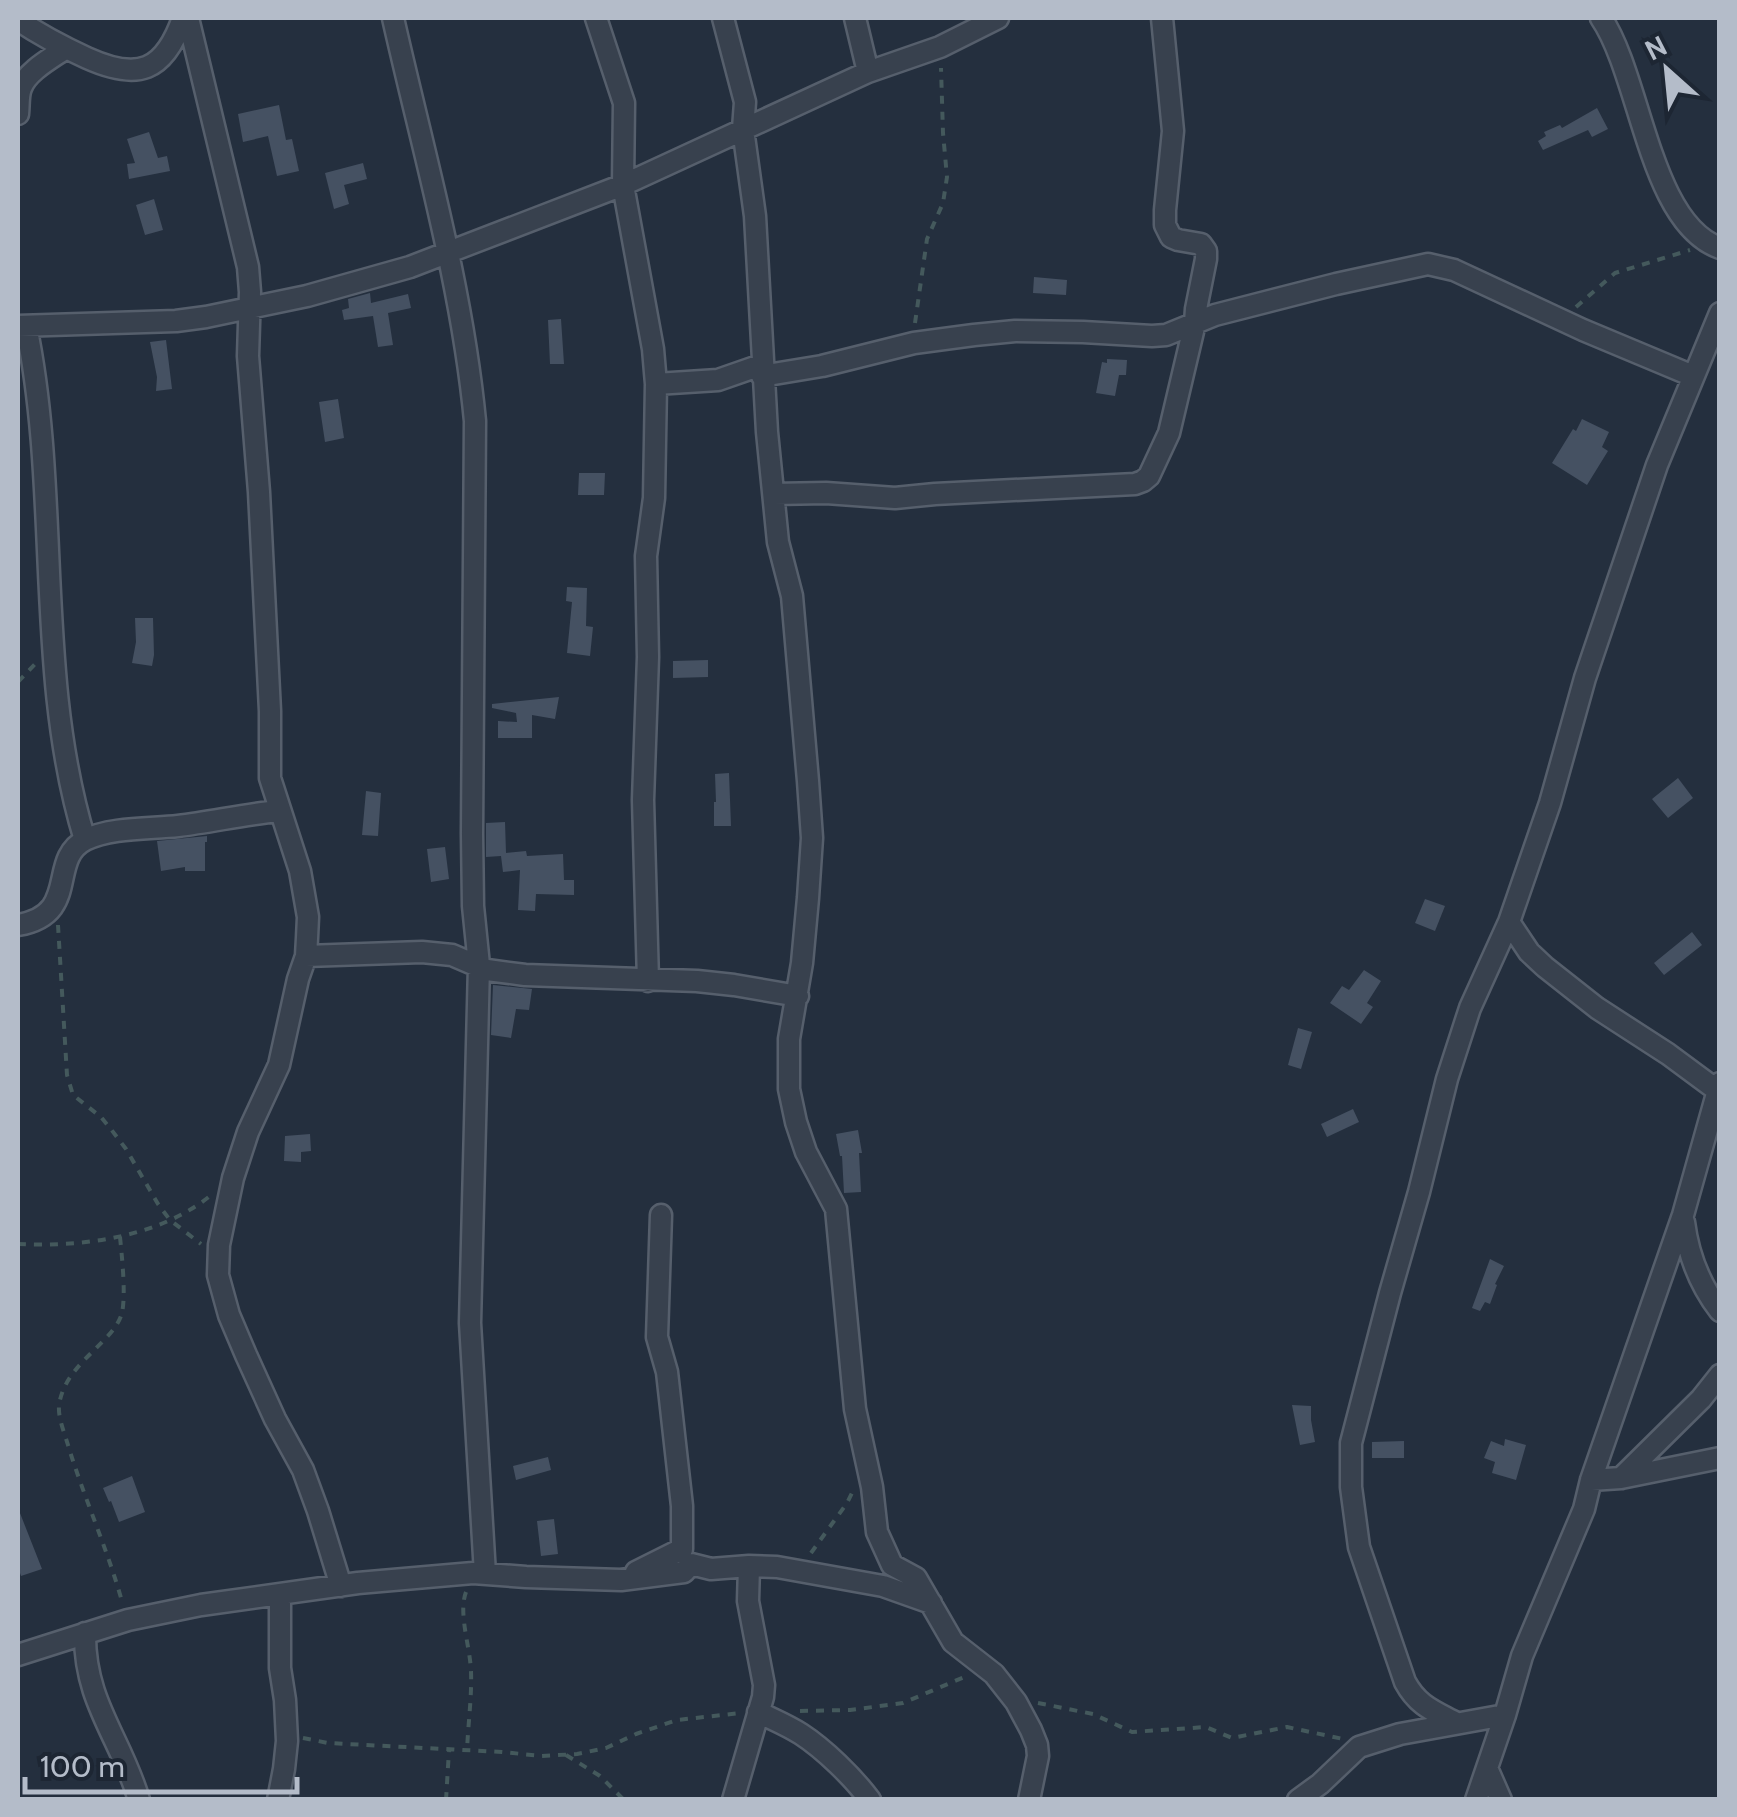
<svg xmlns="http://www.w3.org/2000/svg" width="1737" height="1817" font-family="Cabin,sans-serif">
  <rect width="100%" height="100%" fill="#242f3e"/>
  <path fill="#455162" d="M279,105l7,35 6,-1 7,32 -22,5 -9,-40 -25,6 -5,-28z
    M1597,108l11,21 -16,8 -4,-7 -45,20 -5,-9 8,-5 -2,-4 16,-7 2,3z
    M149,132l9,26 9,-2 3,15 -41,8 -2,-15 8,-1 -8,-24z
    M363,163l4,16 -23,6 5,19 -15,5 -9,-36z
    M154,199l9,31 -18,5 -9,-30z
    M1034,277l33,3 -1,15 -33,-2z
    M370,293l1,10 37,-9 3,14 -23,5 5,32 -15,2 -5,-31 -29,4 -2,-10 7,-2 -1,-9z
    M561,319l3,45h-14l-2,-44z
    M166,340l6,49 -16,2 1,-14 -7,-35z
    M1107,359l20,1 -1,15h-7l-4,21 -19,-3 6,-31 5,1z
    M338,399l6,39 -19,4 -6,-40z
    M1582,419l27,13 -7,15 6,4 -21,34 -35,-22 21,-34 3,2z
    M579,473h26l-1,22h-26z
    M567,587l20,1 -1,38 7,1 -3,29 -23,-3 5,-51 -6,-1z
    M135,618h18l1,37 -2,11 -20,-3 4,-21z
    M708,660v17l-35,1v-17z
    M559,697l-4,22 -23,-4v23h-34v-17l19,1 -1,-9 -24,-5v-4z
    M729,773l2,53h-17v-24h2l-1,-28z
    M1678,778l15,20 -25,20 -16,-19z
    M366,791l15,2 -3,43 -16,-1z
    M505,822l1,31 20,-2 1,5 36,-2 1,26h10v15l-38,-1 -1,17 -17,-1 2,-40 -17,2 -2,-16 -15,1v-34z
    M207,836v6h-2v29h-20v-4l-24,4 -4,-30z
    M445,847l4,32 -18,3 -4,-33z
    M1425,899l20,7 -10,25 -20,-8z
    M1692,932l10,13 -38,30 -10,-12z
    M1364,970l17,11 -14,22 6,4 -12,17 -31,-21 12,-17 7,4z
    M493,985l39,4 -3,21 -13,-1 -5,29 -20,-3z
    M1298,1028l14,4 -11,37 -13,-4z
    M1353,1109l6,13 -32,15 -6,-13z
    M858,1130l4,23h-3l2,39 -17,1 -2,-37h-2l-4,-22z
    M310,1134l1,17 -10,1v10l-17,-1 1,-25z
    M1490,1259l14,7 -9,18 2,1 -7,19 -5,-2 -5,9 -8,-3z
    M1292,1405l19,1v14l4,22 -15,3z
    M1505,1439l21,6 -10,35 -24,-7 3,-11 -11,-4 7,-17 13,5z
    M1404,1441v17h-32v-16z
    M548,1457l3,13 -35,10 -3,-14z
    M132,1476l13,36 -26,10 -8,-21 -2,1 -6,-14z
    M18,1508l24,61 -21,7 -3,-9z
    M554,1519l4,35 -17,2 -4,-35z"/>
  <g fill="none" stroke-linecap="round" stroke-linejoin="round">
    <defs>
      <path id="minor" d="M188,18l60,249 2,25 -2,64 11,136 11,219v67l30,93 8,46 -1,21 -1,18 -8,23 -19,86 -31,67 -15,46 -14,67 -1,30 11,40 17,40 29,64 28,51 15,41 23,75
        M393,18c30,133 69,267 82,403l-3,413 1,72 6,59 -9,358 15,251
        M596,18l28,85 -1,82 30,164 3,35 -2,114 -8,58 2,101 -5,143 5,181
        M723,18l22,84 -2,27 12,87 12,216 11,110 14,54 16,185 4,57 -4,60 -6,65 -13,76v50l7,33 10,30 30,57 19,200 17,78 5,45 15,33 24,13 37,64 41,32 22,28 15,28 6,15 1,11 -9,44
        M855,18l13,54
        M1601,18c40,58 48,205 119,230
        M18,20c22,15 45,27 69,38 51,23 77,14 96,-40
        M18,114c1,-8 0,-19 3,-26 6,-17 31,-30 45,-40
        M18,326l158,-5 30,-4 101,-21 103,-29 213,-82 245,-113 72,-25 58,-29
        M26,326c35,169 8,348 59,514
        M762,376l60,-10 92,-23 60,-8 41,-4 68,1 69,4 14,-1 49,-20 121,-31 92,-20 26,6 129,60 110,46
        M656,384l62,-4 43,-15
        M774,494l52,-1 69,5 40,-4 200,-10 8,-3 6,-5 20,-43 26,-110 1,-14 10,-50v-8l-5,-7 -23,-4 -7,-3 -6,-12v-15l8,-79 -11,-113
        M1509,922l20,30 16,15 52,41 71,46 50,37
        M18,925c63,-11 29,-65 67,-85 25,-13 66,-11 93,-14 34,-4 67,-12 101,-15
        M306,956l116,-4 30,3 35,15 38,5 172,6 37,4 64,11
        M1684,1222c4,32 16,63 36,89
        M1621,1478l80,-79 19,-24
        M1591,1480l30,-2 99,-20
        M636,1572l46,-23v-43l-15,-134 -10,-35 4,-122
        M85,1633c-1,69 36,105 54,167
        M18,1655l110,-35 73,-15 157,-22 115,-10 53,4 95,3 63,-8 7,-8 20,5 38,-3 28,1 106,19 48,17
        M758,1712c14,7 29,13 43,22 23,15 52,43 69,66
        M1456,1723c-22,-12 -38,-17 -51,-41l-46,-135 -8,-60v-44l39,-150 29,-101 28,-113 23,-71 39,-86 41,-119 35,-125 72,-213 63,-152
        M1487,1768l14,32
        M278,1800l6,-31 3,-28 -2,-41 -5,-32v-73
        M733,1800l30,-103 1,-12 -16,-84 1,-35
        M1298,1800l22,-16 39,-37 41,-13 105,-19
        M1476,1800l29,-85 17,-59 62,-147 7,-29 92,-265 37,-132"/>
    </defs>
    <use href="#minor" stroke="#565f6c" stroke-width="25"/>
    <path stroke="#44595c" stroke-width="4" stroke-dasharray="8 8" stroke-linecap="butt" d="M1576,307l39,-34 75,-23
      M915,323l12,-84 16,-36 4,-26 -4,-44 -2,-65
      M18,682l17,-18
      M58,925l9,150 6,20 28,22 9,11 16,21 32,55 12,16 31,24
      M120,1237c2,20 6,57 2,76 -8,29 -53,48 -62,87 -4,14 4,31 8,45 16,53 40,105 55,160
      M18,1244c64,3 139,-6 192,-48
      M811,1553l36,-50 6,-12
      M466,1592c-8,21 4,54 5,79 1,26 -3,53 -4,80
      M1038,1703l55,11 39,18 74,-5 26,11 55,-11 56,12
      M800,1711l50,-1 53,-7 66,-28
      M303,1738l25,5 174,9 40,4 35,-2 29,-6 30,-14 41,-14 64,-7
      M566,1755l34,21 24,24
      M446,1800l3,-50"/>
    <use href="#minor" stroke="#38414e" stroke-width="20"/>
  </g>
  <rect width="1737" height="1817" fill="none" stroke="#b4bcc9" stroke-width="40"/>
  <g transform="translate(1667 70) rotate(333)" stroke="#1d2633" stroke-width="8" paint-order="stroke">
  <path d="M0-8L18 38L0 25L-18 38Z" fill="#b4bcc9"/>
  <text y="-15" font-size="28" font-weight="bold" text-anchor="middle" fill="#b4bcc9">N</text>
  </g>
  <path d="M25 1777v15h272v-15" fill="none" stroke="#b4bcc9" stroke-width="5"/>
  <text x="40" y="1777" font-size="30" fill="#b4bcc9" stroke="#1d2633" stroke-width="8" paint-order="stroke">100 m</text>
</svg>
